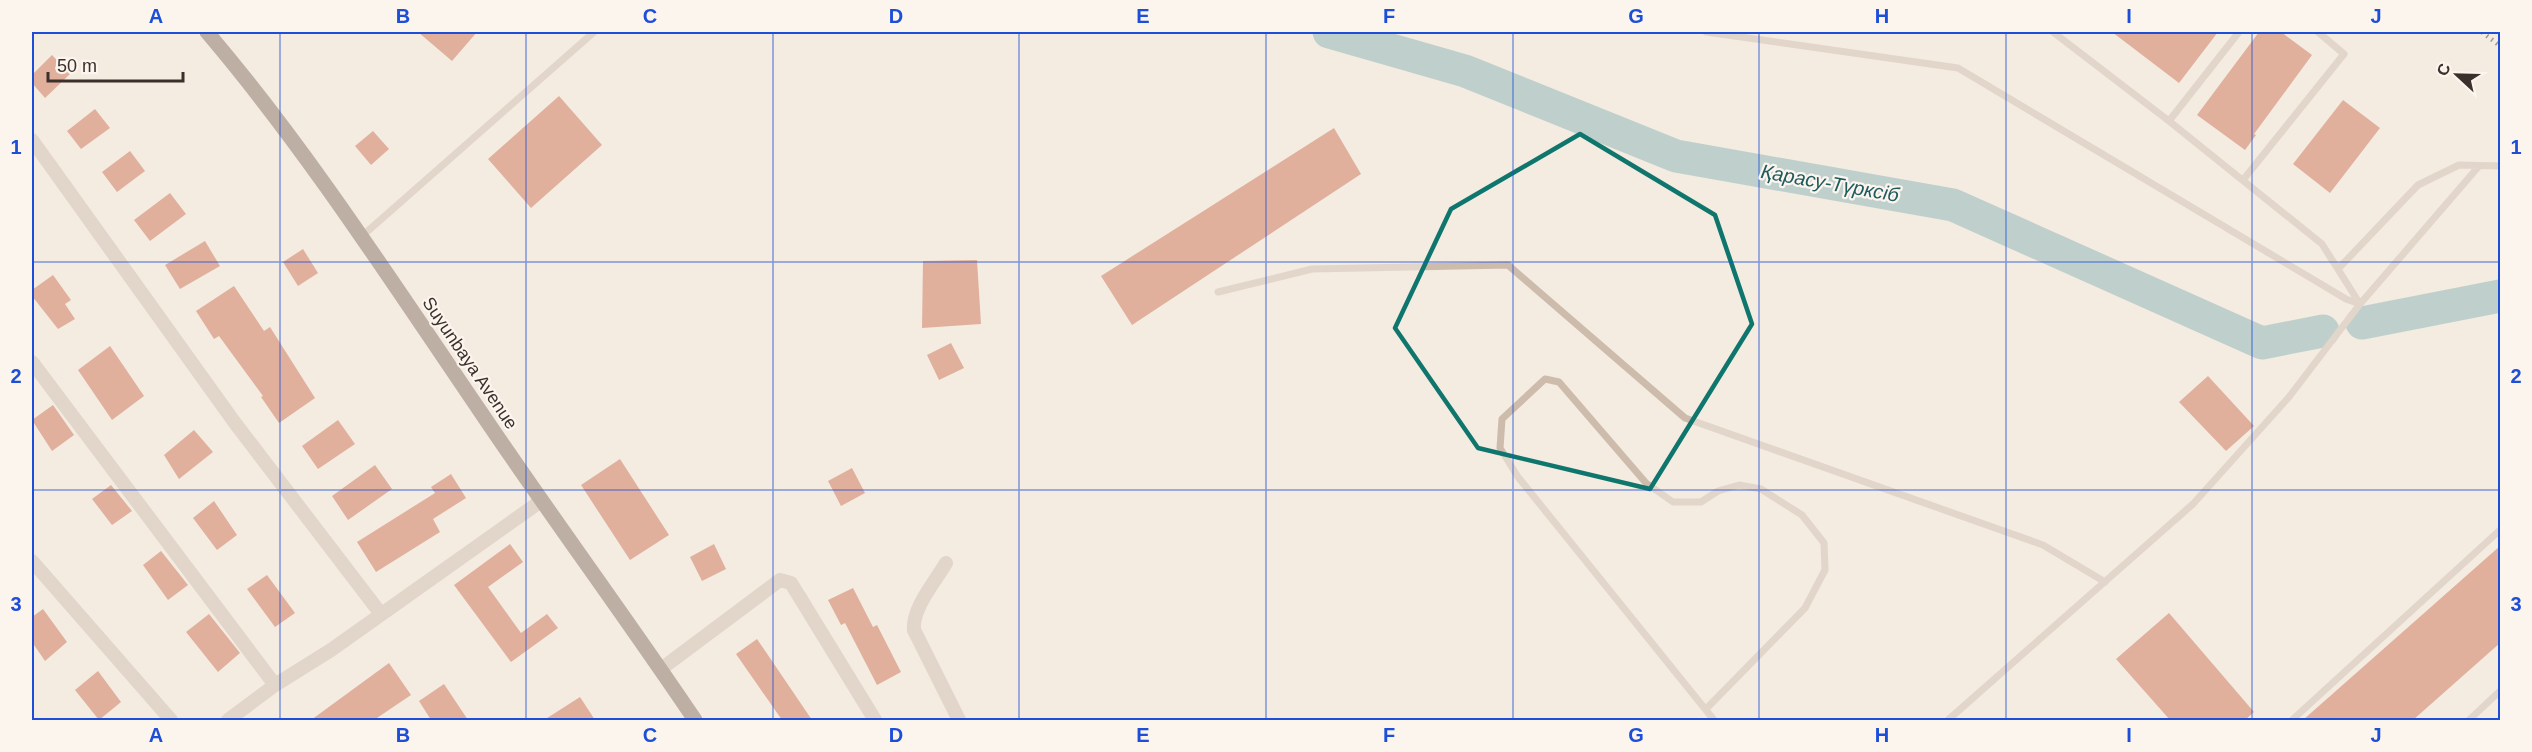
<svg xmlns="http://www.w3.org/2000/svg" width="2532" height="752" font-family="Helvetica,sans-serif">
  <rect width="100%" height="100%" fill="#f4ebe1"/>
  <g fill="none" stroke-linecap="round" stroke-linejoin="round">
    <path stroke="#7fb0b2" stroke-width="33" d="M1329,32l136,39 211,85 277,49 309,138 61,-12
      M2362,323l138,-27"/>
  </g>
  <path fill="#c8694b" d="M418,32h59l-25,29z
    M2112,32h106l-39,51z
    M2259,32h22l31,23 -58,79 2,1 -11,15 -48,-35z
    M52,55l18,19 -25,24 -13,-15v-8z
    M559,96l43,49 -71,63 -43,-49z
    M2343,100l37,28 -50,65 -37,-29z
    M95,109l15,19 -29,21 -14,-18z
    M1334,128l27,46 -229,151 -31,-49z
    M373,131l16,18 -18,16 -16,-19z
    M130,151l15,20 -28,21 -15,-20z
    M170,193l16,21 -36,27 -16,-21z
    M205,241l15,25 -40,23 -15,-24z
    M303,249l15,24 -20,13 -15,-24z
    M977,260l4,64 -59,4 1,-67z
    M53,275l18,25 -6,4 10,15 -17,10 -26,-33v-6z
    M234,286l30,45 6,-4 45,71 -36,25 -18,-26 2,-1 -44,-60 -5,3 -18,-28z
    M951,343l13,25 -25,12 -12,-25z
    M110,346l34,50 -32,24 -34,-50z
    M2208,376l46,50 -28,25 -47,-49z
    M53,405l21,30 -22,16 -20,-31z
    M338,420l17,24 -37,25 -16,-23z
    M194,430l19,22 -34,27 -15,-24z
    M620,459l49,76 -39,25 -49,-75z
    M375,465l17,24 -44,31 -16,-24z
    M852,468l13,25 -24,13 -13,-25z
    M451,474l15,24 -33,21 7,13 -64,40 -19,-30 78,-49 -4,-6z
    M111,485l21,26 -20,14 -20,-26z
    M214,501l23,34 -20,15 -24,-32z
    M510,544l13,18 -35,25 33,46 26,-19 11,14 -47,34 -57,-77z
    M714,544l12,25 -24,12 -12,-24z
    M2500,546v97l-87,77h-110z
    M161,551l27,34 -20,15 -25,-35z
    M267,575l28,38 -20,14 -28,-38z
    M853,588l20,39 4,-2 24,47 -24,13 -32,-62 -4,2 -13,-25z
    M43,609l24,33 -22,19 -13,-19v-25z
    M2169,613l85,99 -9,8h-75l-54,-61z
    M209,614l31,39 -22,19 -32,-40z
    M757,639l55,81h-30l-46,-66z
    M389,663l22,32 -37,25h-63z
    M98,671l23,31 -22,18 -24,-30z
    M444,684l24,36h-37l-12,-19z
    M580,697l15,23h-51z"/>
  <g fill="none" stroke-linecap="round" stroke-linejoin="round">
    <path stroke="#cdbbac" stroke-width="7" d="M1706,32l252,36 388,231 14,5
      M2053,32l116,89 153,123 38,60
      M2169,121l70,-89
      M2243,180l101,-126 -26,-22
      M361,237l233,-205
      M2338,269l80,-84 41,-20 41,1
      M1218,292l94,-23 196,-4 177,153 358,127 62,37
      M1706,709l99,-101 20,-38 -1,-27 -22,-28 -41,-26 -22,-4 -21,6 -17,11h-28l-27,-19 -87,-101 -14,-3 -43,40 -2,29 18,29 196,243
      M1948,720l245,-216 96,-107 71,-93 119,-138
      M2292,720l208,-190
      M2469,720l31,-29"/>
    <path stroke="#cdbbac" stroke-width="14" d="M32,140l203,283 146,191
      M32,362l243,323
      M32,561l139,159
      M946,563c-11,19 -34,45 -32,67l45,90
      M661,669l119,-89 11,3 84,137
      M228,720l47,-35 56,-35 210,-149"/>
    <path stroke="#7d675c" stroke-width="15" d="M207,32c101,119 185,250 273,379 70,104 145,205 215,309"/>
    <path stroke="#3b302b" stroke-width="4.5" stroke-dasharray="1.5 4.5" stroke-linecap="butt" d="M2482,32l18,14"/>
  </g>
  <path d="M0 0H2532V752H0ZM1580,134l135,81 37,109 -102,165 -172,-41 -83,-120 56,-119z" fill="#f4ebe1" fill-opacity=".55" fill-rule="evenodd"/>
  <path fill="none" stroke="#0f766e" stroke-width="4.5" stroke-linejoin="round" d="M1580,134l135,81 37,109 -102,165 -172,-41 -83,-120 56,-119z"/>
  <path fill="none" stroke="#1d4ed8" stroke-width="1.5" stroke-opacity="0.55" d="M280,32v688M526,32v688M773,32v688M1019,32v688M1266,32v688M1513,32v688M1759,32v688M2006,32v688M2252,32v688M32,262h2468M32,490h2468"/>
  <g text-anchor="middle" stroke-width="4.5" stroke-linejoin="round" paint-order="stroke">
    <g font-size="18" fill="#3b302b" stroke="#fbf5ee">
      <text transform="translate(470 363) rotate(56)" y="6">Suyunbaya Avenue</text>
    </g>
    <g font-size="20" font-style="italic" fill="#1f5a5e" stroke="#fbf5ee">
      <text transform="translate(1830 183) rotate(10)" y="7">Қарасу-Түрксіб</text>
    </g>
  </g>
  <rect width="2532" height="752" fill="none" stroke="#fbf5ee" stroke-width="66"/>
  <g transform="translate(2457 75) rotate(292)" stroke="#fbf5ee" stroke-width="4.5" paint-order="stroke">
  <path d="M0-4.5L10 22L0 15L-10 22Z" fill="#3b302b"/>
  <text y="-9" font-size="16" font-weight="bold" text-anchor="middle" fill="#3b302b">С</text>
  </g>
  <path d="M48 72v9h135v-9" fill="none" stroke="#3b302b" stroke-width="3"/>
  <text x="57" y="72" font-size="18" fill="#3b302b" stroke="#fbf5ee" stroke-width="4.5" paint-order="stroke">50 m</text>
  <rect x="33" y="33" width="2466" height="686" fill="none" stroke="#1d4ed8" stroke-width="2"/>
  <g font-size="20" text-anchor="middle" font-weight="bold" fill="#1d4ed8">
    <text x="156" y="23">A</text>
    <text x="403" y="23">B</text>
    <text x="650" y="23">C</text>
    <text x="896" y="23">D</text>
    <text x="1143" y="23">E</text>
    <text x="1389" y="23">F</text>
    <text x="1636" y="23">G</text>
    <text x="1882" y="23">H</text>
    <text x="2129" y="23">I</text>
    <text x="2376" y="23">J</text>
    <text x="16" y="154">1</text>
    <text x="2516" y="154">1</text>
    <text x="16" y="383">2</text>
    <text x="2516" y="383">2</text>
    <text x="16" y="611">3</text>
    <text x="2516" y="611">3</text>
    <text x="156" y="742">A</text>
    <text x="403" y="742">B</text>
    <text x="650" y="742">C</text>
    <text x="896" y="742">D</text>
    <text x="1143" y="742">E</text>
    <text x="1389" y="742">F</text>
    <text x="1636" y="742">G</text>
    <text x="1882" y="742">H</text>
    <text x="2129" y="742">I</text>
    <text x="2376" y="742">J</text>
  </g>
</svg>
